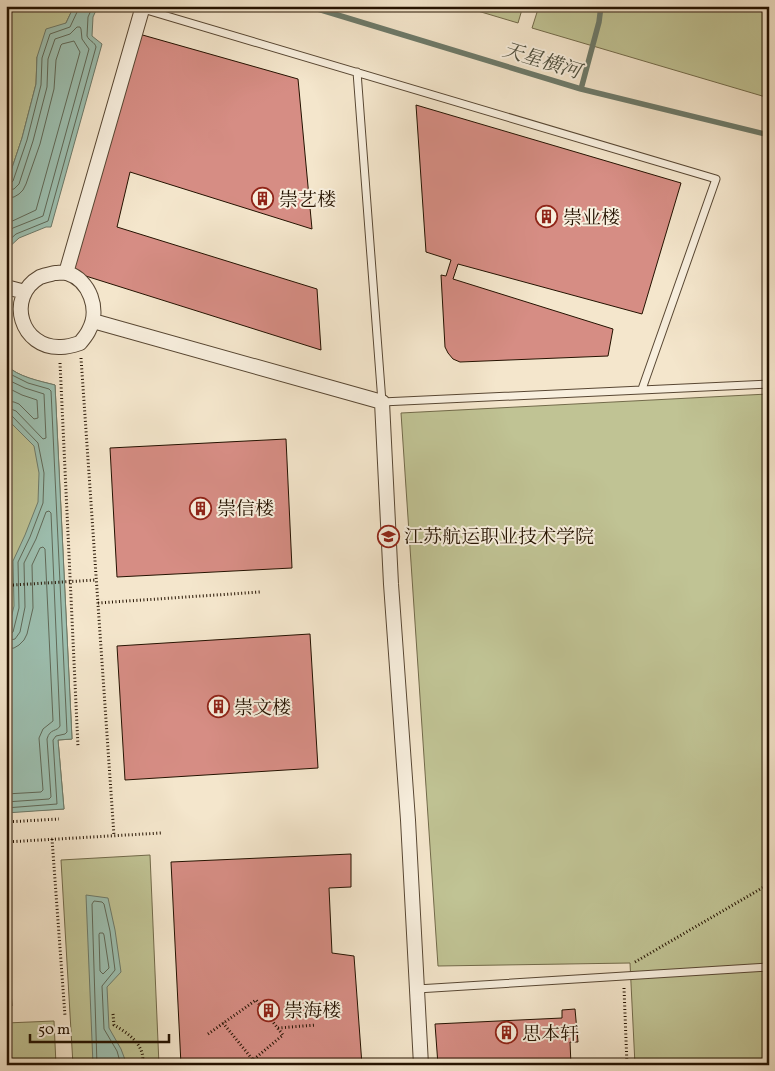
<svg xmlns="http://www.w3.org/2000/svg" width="775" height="1071" font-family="Vollkorn,'Noto Serif SC',serif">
  <rect width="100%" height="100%" fill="#f4e6cc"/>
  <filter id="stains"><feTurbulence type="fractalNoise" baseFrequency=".004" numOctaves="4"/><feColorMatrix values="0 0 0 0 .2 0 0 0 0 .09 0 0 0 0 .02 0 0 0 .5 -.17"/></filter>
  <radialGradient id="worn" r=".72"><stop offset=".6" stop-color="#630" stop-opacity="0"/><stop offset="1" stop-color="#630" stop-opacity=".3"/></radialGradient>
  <path fill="#c0c394" stroke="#726a4a" d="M6,6h68l-8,17 -29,34 -1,27 -14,54 -16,48z
    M461,6h62l-5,17z
    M539,6h230v92l-237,-70z
    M6,365c12,12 33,16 49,20l17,354 -14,1 6,69 -58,3z
    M768,394l1,671h-134l-5,-102 -192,3 -37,-553z
    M150,855l9,210h-86l-12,-205z
    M54,1021l2,44h-50v-42z"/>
  <path fill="#9dc0b1" stroke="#6d7a6a" d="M74,6h24l-5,11 -1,19 10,8 -51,183h-5l-27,11 -13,12v-64l16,-48 14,-54 1,-27 9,-28 20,-6z
    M6,365c12,12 34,16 49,20l17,354 -14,1 6,69 -58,4v-174l8,-33 -1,-45 12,-26 13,-33 1,-29 -5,-27 -28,-28z
    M86,895l22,3 7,32 6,42 -14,15 2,41 12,21 6,16h-34z"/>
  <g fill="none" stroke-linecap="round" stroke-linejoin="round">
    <path stroke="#606958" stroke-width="1" d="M6,184h4l3,-3 14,-41 14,-55 1,-27 8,-24 20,-7 8,-17v-4
      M6,190l8,-1 5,-5 14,-43 14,-54 1,-28 7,-20 15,-5 7,-7h3l1,2 1,10 7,10 -46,167 -30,12 -7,6
      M6,198l8,-1 5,-3 4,-4 3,-6 14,-40 14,-55 2,-29 5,-15 1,-1 12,-3 6,11 -44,158 -30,14
      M6,243l10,-9 32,-13 48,-174c-1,-5 -7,-6 -9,-11l1,-19 5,-11
      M6,372l22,11 21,6 2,2 16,341 -2,2 -9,2 -3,4 4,64 -51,4
      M6,379l19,9 19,6 2,44 -3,1 -27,-28 -5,-2 -5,-1
      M6,387l16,8 15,5 1,18 -4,1 -15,-15 -5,-2 -8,-1
      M6,414l6,2 26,27 6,30 -1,30 -13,34 -12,25 1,46 -6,24 -3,2 -4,1
      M6,641l9,-2 5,-7 5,-25 -1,-44 12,-24 10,-27 3,-1 2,2 9,213c-3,6 -10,2 -13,13l4,58 -2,2 -43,3
      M6,649l8,-1 5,-3 5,-5 3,-6 6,-26 -1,-43 8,-17 3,-1 2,2 8,172 -10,8 -4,9 4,52 -2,2 -35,2
      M100,933h3l1,2 5,33 -6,6 -3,-3 -1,-36z
      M97,1065l-5,-161 2,-3 8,1 2,2 6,27 5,39 -13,16 2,43 13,22 4,14"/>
    <path stroke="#6d7a6a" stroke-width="5.5" d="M308,6l273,83 188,46
      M581,89l18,-67 2,-16"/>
  </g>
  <path fill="#d68d84" stroke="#241200" d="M139,34l159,45 14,150 -182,-57 -13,55 200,62 4,61 -248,-78z
    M416,105l265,78 -39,131 -184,-50 -5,15 160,50 -5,27 -148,6 -7,-3 -5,-6 -3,-6 -4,-72 5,1 5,-16 -25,-8z
    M286,439l6,129 -175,9 -7,-129z
    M310,634l8,134 -193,12 -8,-134z
    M351,854v33l-22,1 3,65 22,3 8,109h-181l-10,-203z
    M6,915l6,91h-6z
    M575,1009l3,33h-8l1,23h-133l-3,-41 127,-6v-8z"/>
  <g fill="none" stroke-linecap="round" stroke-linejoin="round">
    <defs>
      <path id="service" d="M133,6l583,173 -74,210
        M357,72l25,330 387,-18
        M417,989l352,-22"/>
      <path id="minor" d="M55,273c4,0 9,-1 12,0 23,7 33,37 22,57 -2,5 -6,9 -9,13 -6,2 -13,4 -19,4 -40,2 -56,-50 -21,-70 5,-2 11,-3 15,-4z
        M66,273l77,-267
        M6,287l19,5
        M93,321l289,81 9,182 17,236 13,245"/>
    </defs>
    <use href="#service" stroke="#584733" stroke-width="9"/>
    <use href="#minor" stroke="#584733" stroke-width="16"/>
    <path stroke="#241200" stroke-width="3" stroke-dasharray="1 2.5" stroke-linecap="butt" d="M81,358l33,478
      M60,363l18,384
      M6,584l7,1 83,-5
      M98,603l162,-11
      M6,822l53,-3
      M52,839l13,177
      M6,842l155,-9
      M635,962l134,-78
      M624,988l3,77
      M113,1014l1,11c14,8 33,21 28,40
      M278,1028l38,-3
      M208,1034l48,-34 27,35 -30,25 -30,-37
      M143,1060l9,3v2"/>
    <use href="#service" stroke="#f8efde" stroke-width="7"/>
    <use href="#minor" stroke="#f8efde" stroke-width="14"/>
  </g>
  <defs>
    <symbol id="building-ring" viewBox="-11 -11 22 22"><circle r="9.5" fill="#f8efde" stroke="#8f2418" stroke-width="1.5"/><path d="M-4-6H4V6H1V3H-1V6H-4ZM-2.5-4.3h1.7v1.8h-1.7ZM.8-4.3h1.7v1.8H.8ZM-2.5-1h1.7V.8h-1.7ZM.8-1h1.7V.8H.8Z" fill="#8f2418"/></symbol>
    <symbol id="university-ring" viewBox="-11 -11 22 22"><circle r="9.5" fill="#f8efde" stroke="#8f2418" stroke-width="1.5"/><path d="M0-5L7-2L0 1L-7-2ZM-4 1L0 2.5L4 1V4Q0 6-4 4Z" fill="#8f2418"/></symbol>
  </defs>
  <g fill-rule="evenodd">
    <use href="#building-ring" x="250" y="186" width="25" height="25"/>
    <use href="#building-ring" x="534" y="204" width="25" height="25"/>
    <use href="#building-ring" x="188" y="496" width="25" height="25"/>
    <use href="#university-ring" x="376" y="524" width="25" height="25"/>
    <use href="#building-ring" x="206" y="694" width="25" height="25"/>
    <use href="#building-ring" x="256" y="998" width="25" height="25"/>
    <use href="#building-ring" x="494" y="1020" width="25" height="25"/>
  </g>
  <g text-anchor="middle" stroke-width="4" stroke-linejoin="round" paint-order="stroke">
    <g font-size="19" fill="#241200" stroke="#f8efde" text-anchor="start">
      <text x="279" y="206">崇艺楼</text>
      <text x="563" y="224">崇业楼</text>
      <text x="217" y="515">崇信楼</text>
      <text x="404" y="543">江苏航运职业技术学院</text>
      <text x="234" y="714">崇文楼</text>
      <text x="284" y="1017">崇海楼</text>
      <text x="522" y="1040">思本轩</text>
    </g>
    <g font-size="20" font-style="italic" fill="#4e4f3e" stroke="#f8efde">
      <text transform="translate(542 60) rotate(17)" y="7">天星横河</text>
    </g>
  </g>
  <rect width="775" height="1071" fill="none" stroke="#f4e6cc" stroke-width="25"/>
  <rect x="8" y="8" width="760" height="1056" fill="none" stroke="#241200" stroke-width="2.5"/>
  <rect x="12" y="12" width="750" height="1046" fill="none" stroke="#241200"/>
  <path d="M30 1034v8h139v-8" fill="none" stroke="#241200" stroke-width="2.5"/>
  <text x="38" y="1034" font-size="15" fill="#241200" stroke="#f8efde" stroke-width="4" paint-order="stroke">50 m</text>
  <rect width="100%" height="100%" filter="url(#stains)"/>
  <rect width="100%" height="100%" fill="url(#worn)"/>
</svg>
